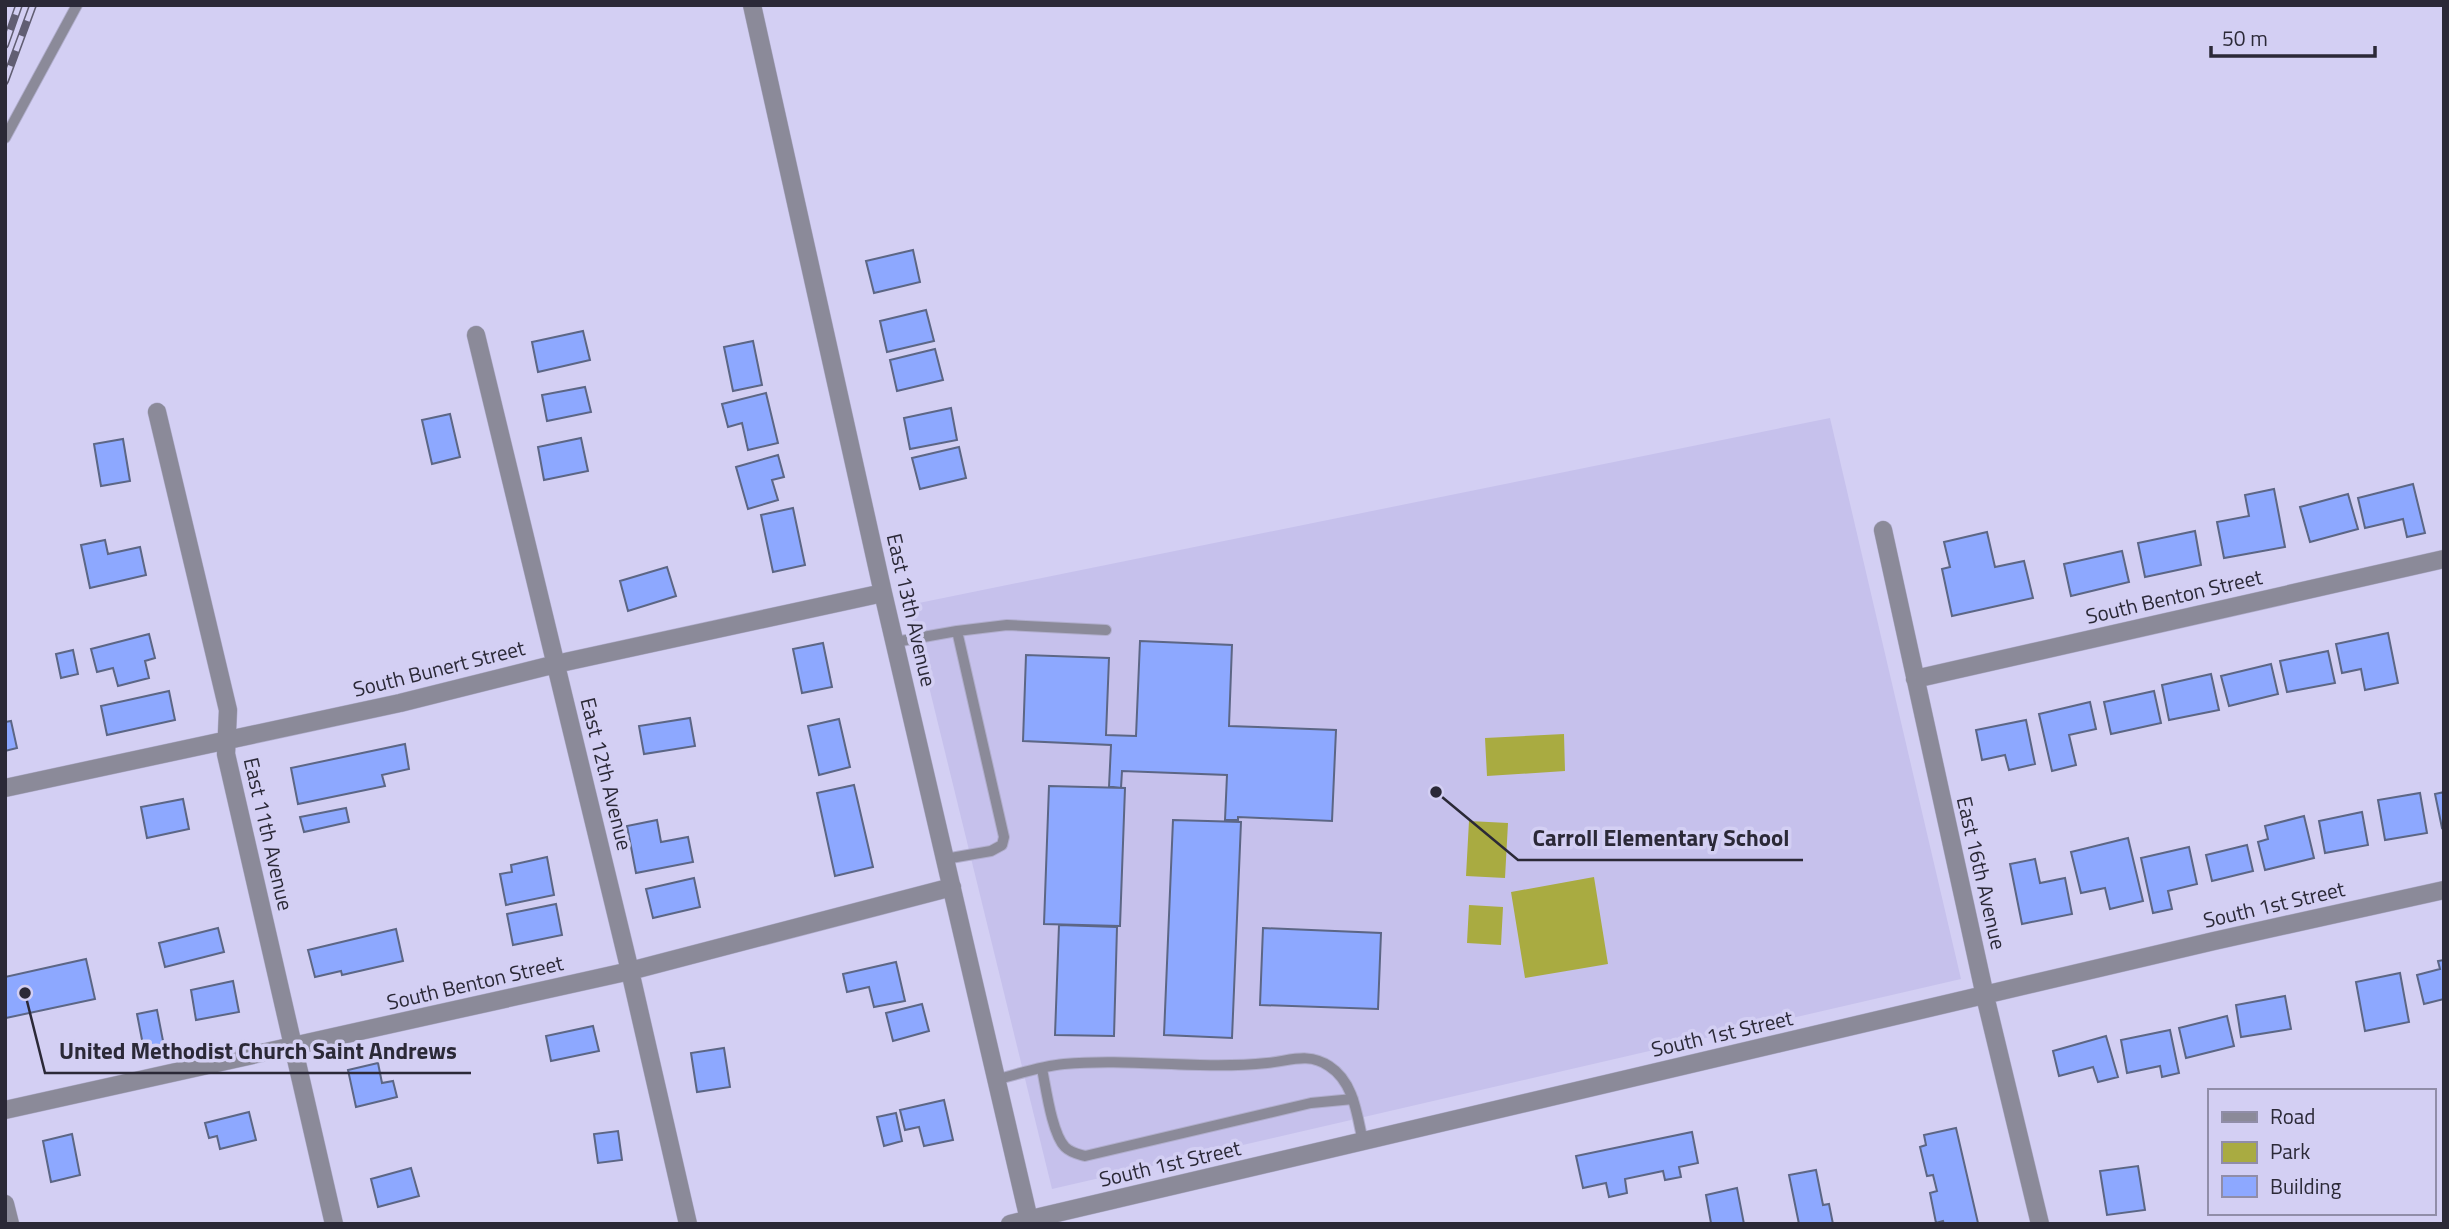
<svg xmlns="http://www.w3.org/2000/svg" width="2449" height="1229" font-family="'Titillium Web',sans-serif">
  <rect width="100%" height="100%" fill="#d3cff3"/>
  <path fill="#c6c1ec" d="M1830,418l131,561 -909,210 -143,-584z"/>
  <path fill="#a9ab41" d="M1564,734l1,37 -78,5 -2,-38z
    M1469,821l39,2 -3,55 -39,-2z
    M1594,877l14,87 -83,14 -14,-86z
    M1469,905l34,2 -2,38 -34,-2z"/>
  <path fill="#8da8ff" stroke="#5c6685" stroke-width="2" d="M913,250l7,32 -46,11 -8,-32z
    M926,310l8,31 -47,11 -7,-31z
    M583,331l7,29 -52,12 -6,-30z
    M753,341l9,44 -29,6 -9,-44z
    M935,349l8,31 -46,11 -7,-31z
    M585,387l6,25 -44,9 -5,-26z
    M766,393l12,50 -30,7 -6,-27 -14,4 -6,-23z
    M951,408l6,32 -47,9 -6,-31z
    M450,414l10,43 -28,7 -10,-44z
    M581,438l7,33 -44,9 -6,-33z
    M123,439l7,42 -29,5 -7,-42z
    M959,447l7,31 -46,11 -8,-31z
    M778,455l6,22 -12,3 6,20 -30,9 -12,-42z
    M2413,484l12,49 -18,4 -4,-18 -38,9 -7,-30z
    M2274,489l11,58 -61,11 -7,-36 32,-6 -4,-21z
    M2348,494l10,35 -48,13 -10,-35z
    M793,508l12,57 -32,7 -12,-57z
    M2195,531l6,34 -56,12 -7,-34z
    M1987,532l8,35 29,-6 9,37 -81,18 -10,-47 8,-2 -6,-25z
    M105,540l3,14 32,-7 6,28 -56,13 -9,-43z
    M2122,551l7,31 -58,14 -7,-32z
    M667,567l9,29 -48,15 -8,-30z
    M2388,633l10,50 -33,7 -4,-21 -19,4 -6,-29z
    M149,634l6,24 -10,3 4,17 -31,8 -5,-18 -16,4 -6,-23z
    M1140,641l92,4 -3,81 107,4 -4,91 -94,-4v3h-13l2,-45 -105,-4 -1,17 -12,-1 2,-42 -88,-4 3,-86 83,3 -3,77 30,1z
    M823,643l9,44 -30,6 -9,-44z
    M73,650l5,24 -17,4 -5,-24z
    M2328,651l7,32 -48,9 -7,-31z
    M2271,664l7,30 -49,12 -8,-30z
    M2211,674l8,36 -50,10 -7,-35z
    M169,691l6,29 -68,15 -6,-29z
    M2154,691l7,32 -50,11 -7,-32z
    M2090,702l6,27 -27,6 7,30 -24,6 -13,-57z
    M690,718l5,28 -51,8 -5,-28z
    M839,719l11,48 -31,8 -11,-49z
    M2026,720l9,44 -26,6 -4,-15 -23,5 -6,-30z
    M11,721l6,27 -12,3v-29z
    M405,744l4,25 -27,6 3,11 -87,18 -7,-36z
    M854,785l19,82 -38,9 -18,-83z
    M1049,786l76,2 -5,138 -76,-2z
    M2444,792v35l-2,1 -7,-34z
    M2420,793l7,40 -42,7 -7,-40z
    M183,799l6,30 -42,9 -6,-31z
    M346,808l3,14 -45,10 -4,-15z
    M2362,812l6,33 -43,8 -6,-32z
    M2304,816l10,42 -49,12 -7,-28 10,-3 -3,-13z
    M657,820l4,22 27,-5 5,25 -57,11 -9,-47z
    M1173,820l68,2 -9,216 -68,-3z
    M2128,838l15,63 -33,8 -5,-21 -24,5 -10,-41z
    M2247,845l6,26 -41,10 -6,-26z
    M2189,847l8,37 -29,7 4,18 -19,4 -12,-55z
    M547,857l7,38 -48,10 -6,-31 12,-2 -1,-7z
    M2035,859l5,24 25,-5 7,36 -50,10 -12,-60z
    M694,878l6,29 -47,11 -7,-29z
    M556,904l6,31 -49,10 -6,-31z
    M1059,925l58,2 -3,109 -59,-1z
    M218,928l6,24 -59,15 -6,-24z
    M1263,928l118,5 -3,76 -118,-4z
    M396,929l7,32 -61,14 -1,-4 -26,6 -7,-27z
    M86,959l9,40 -89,19 -1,-41z
    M2444,960v39l-20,5 -7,-29 23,-6 -2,-8z
    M896,962l9,39 -31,6 -5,-20 -22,5 -4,-18z
    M2400,973l9,49 -44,9 -9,-49z
    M233,981l6,31 -43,8 -5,-30z
    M2285,996l6,33 -50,8 -5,-32z
    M922,1004l7,27 -36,10 -7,-28z
    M157,1010l7,36 -20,4 -7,-36z
    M2227,1016l7,30 -48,12 -7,-30z
    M593,1026l6,25 -48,10 -5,-25z
    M2170,1030l9,43 -17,4 -2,-11 -33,7 -6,-33z
    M2106,1036l12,41 -20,5 -5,-15 -34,9 -6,-25z
    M724,1048l6,39 -33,5 -6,-39z
    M378,1063l4,20 11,-2 4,16 -41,10 -8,-37z
    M944,1100l9,40 -29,6 -5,-19 -14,3 -5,-20z
    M249,1112l7,28 -36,9 -3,-13 -8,2 -4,-15z
    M896,1113l6,28 -18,5 -7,-29z
    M1956,1128l22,95 -4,1h-30l-1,-3 -7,2 -6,-30 7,-2 -4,-16 -6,1 -7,-29 6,-2 -2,-10z
    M618,1131l4,29 -24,3 -4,-29z
    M1692,1132l6,31 -19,4 2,10 -16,3 -2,-9 -38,8 2,14 -18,4 -3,-14 -23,5 -7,-32z
    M72,1134l8,41 -29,7 -8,-41z
    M2138,1166l7,44 -38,5 -7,-44z
    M411,1168l8,28 -41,11 -7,-28z
    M1816,1170l7,35 6,-1 4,20h-34l-10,-49z
    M1737,1188l7,36h-37l4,-1 -5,-28z"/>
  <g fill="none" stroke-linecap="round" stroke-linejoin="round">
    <defs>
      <path id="lane" d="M5,138l72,-133
        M957,631l50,-6 99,5
        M895,642l62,-11 47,206 -2,8 -11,6 -46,8
        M1042,1069c4,19 10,65 23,78 6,6 13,7 20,9l226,-53 42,-4
        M996,1080c22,-6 45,-14 68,-16 68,-6 136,6 203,-1 23,-2 41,-11 62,3 25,16 28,49 34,76"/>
      <path id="street" d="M752,5l131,588 147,631
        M476,335l154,636 58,253
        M157,412l71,298 -2,44 108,470
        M1883,530l102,466 55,228
        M1915,679l529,-120
        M5,788l395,-85 156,-39 327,-71
        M5,1110l625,-139 322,-84
        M5,1204l5,20
        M1010,1224l1204,-283 230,-51"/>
    </defs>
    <use href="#lane" stroke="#b1aecd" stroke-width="12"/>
    <use href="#street" stroke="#b1aecd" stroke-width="19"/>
    <use href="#lane" stroke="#8b8a99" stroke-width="10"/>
    <use href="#street" stroke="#8b8a99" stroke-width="18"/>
    <defs>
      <path id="rail" d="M5,45l14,-40
        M5,81l28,-76"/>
    </defs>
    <use href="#rail" stroke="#615e73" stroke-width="8"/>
    <use href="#rail" stroke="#d3cff3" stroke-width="5" stroke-dasharray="16" stroke-linecap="butt"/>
  </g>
  <g text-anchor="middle" stroke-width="7" stroke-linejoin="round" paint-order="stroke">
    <g font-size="21" fill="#2b2937" stroke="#d3cff3">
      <text transform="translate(2174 597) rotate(-13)" y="7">South Benton Street</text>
      <text transform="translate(911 610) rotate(77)" y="7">East 13th Avenue</text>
      <text transform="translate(439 669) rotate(-14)" y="7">South Bunert Street</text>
      <text transform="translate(606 774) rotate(76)" y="7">East 12th Avenue</text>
      <text transform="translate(268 834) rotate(77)" y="7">East 11th Avenue</text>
      <text transform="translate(1981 873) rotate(77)" y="7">East 16th Avenue</text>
      <text transform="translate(2274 905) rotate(-13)" y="7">South 1st Street</text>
      <text transform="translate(475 983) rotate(-13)" y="7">South Benton Street</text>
      <text transform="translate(1722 1034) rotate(-13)" y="7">South 1st Street</text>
      <text transform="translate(1170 1164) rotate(-13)" y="7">South 1st Street</text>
    </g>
  </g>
  <path fill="none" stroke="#2b2937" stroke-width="2.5" d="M1436 792L1518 860H1803M25 993L45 1073H471"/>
  <g fill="#2b2937" stroke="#d3cff3" stroke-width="2.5">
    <circle cx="1436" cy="792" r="7"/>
    <circle cx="25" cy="993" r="7"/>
  </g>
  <g font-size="23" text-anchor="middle" font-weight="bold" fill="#2b2937" stroke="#d3cff3" stroke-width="7" stroke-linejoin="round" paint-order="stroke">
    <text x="1661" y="846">Carroll Elementary School</text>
    <text x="258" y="1059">United Methodist Church Saint Andrews</text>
  </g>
  <rect width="2449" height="1229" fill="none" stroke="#2b2937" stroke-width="14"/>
  <rect x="2208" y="1089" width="228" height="126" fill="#d3cff3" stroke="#908da8" stroke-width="2"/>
  <rect x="2222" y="1112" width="35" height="10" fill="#8b8a99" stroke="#908da8" stroke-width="2"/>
  <text x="2270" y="1124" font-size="21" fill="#2b2937">Road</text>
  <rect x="2222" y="1142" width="35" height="21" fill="#a9ab41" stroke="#908da8" stroke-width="2"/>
  <text x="2270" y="1159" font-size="21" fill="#2b2937">Park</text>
  <rect x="2222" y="1176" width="35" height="21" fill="#8da8ff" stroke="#908da8" stroke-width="2"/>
  <text x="2270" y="1194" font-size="21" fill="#2b2937">Building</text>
  <path d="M2211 46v10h164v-10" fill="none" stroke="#2b2937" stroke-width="3.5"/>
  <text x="2222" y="46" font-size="21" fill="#2b2937" stroke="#d3cff3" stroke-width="5" paint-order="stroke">50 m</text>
</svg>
